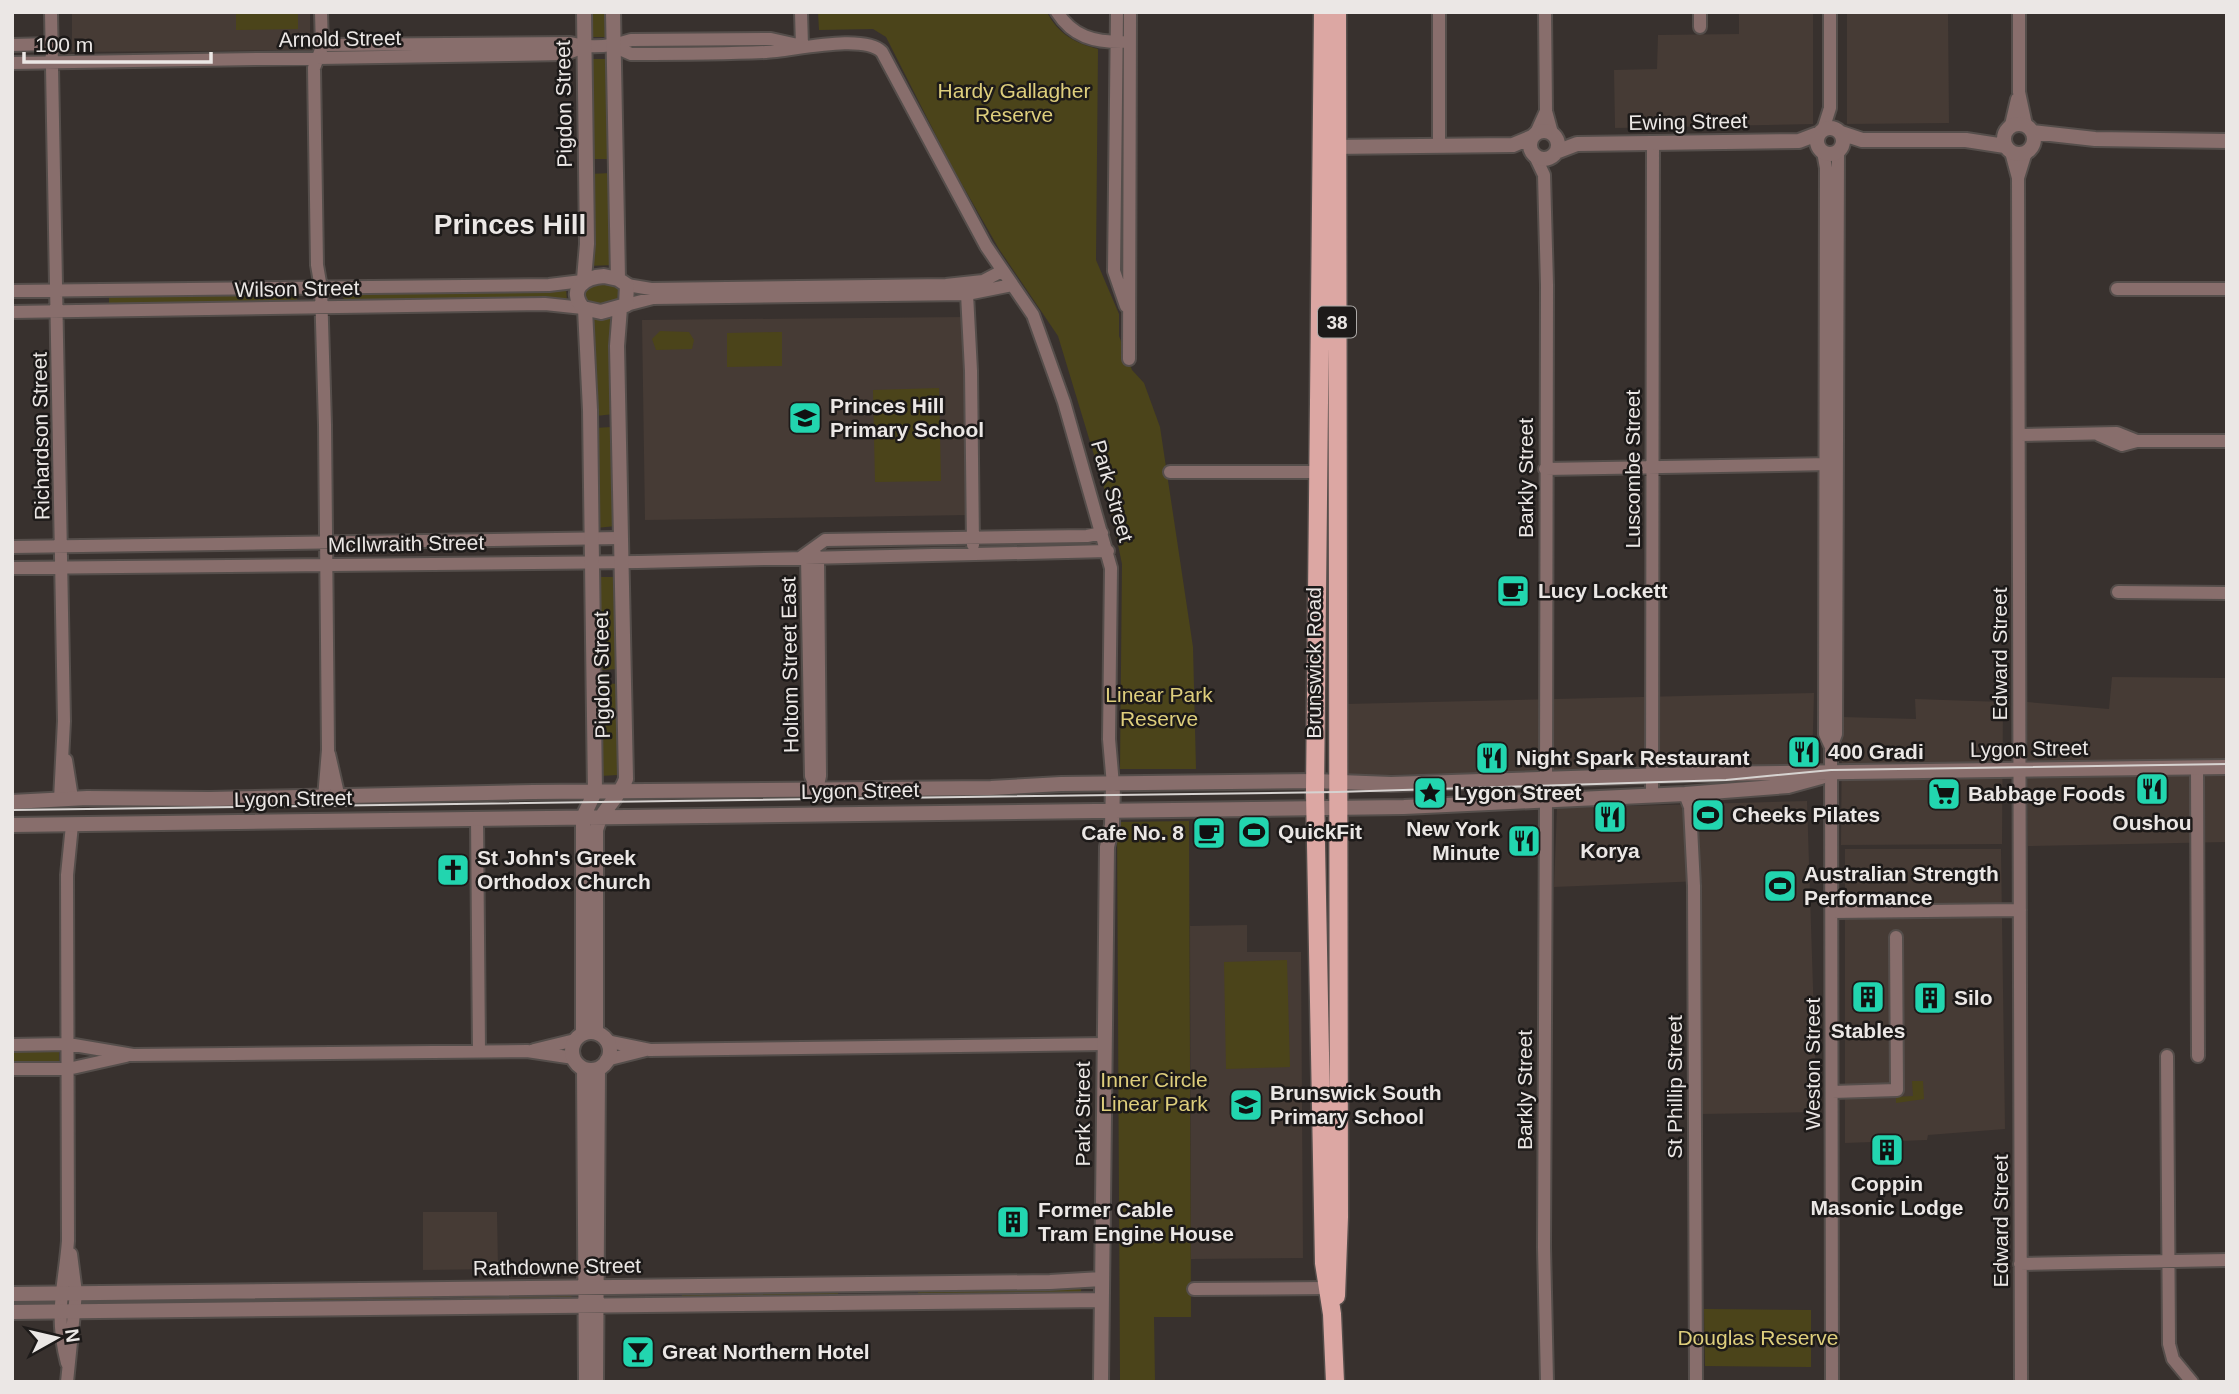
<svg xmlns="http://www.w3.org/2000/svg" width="2239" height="1394" font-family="Arial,sans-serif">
  <rect width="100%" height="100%" fill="#38312e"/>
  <path fill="#463b35" d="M72,12h238v38l-238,2z
    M1739,12h74v112l-198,4 -1,-58 43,-1 1,-34 81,-1z
    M1847,12h101l1,111 -102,1z
    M966,317l3,198 -324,5 -3,-200z
    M2112,677l115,1v164l-199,4 -1,-144 82,7z
    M1814,693l-2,72 -468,11 2,-72z
    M1915,699l88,3 -1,142 -161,1 1,-128 74,2z
    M1807,801l10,311 -116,2 1,-233 -148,6 3,-79z
    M1845,849h156l4,280 -77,6 -1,5 -82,3z
    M1247,925v27h54l2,306 -112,1 -1,-333z
    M423,1212h74l1,57 -75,1z"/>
  <path fill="#4b441a" d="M236,12h62v17l-62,1z
    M587,12h22l-1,25h-20z
    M818,12h229c11,22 28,31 51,37l-2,211 23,54v22l5,13 8,21 12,13 16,44 33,220 3,122h-76l2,-205 -11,-53 -53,-175 -59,-87 -48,-84 -65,-128 -13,-8 -54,1z
    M588,59h22l1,100h-22z
    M611,173l3,92 -26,1 1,-92z
    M604,283l15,5 -2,12 -18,4 -14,-5v-10z
    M566,288l1,13 -223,3 -1,-14z
    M297,291v18l-188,2v-18z
    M589,315h27l-2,99 -18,2z
    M660,331l29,1 5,8 -2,9 -36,1 -4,-11z
    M782,332v34l-55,1v-34z
    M939,388l2,93 -66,1 -2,-92z
    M611,427l4,2 1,97 -20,2 -1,-100z
    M595,577h22v92l-17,1z
    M600,683l18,1 2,85 -3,6 -16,1z
    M1189,821l2,496h-37l1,65h-35l-3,-560z
    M1287,960l3,107 -64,2 -2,-107z
    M59,1050v14h-47v-13z
    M1912,1081h11l1,18 -28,4v-6l17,-1z
    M1081,1285v11l-163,2v-11z
    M838,1289v11l-156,2v-11z
    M572,1291l-1,11 -107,1v-10z
    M311,1293v11l-223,3v-11z
    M433,1293v10l-112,1 -1,-10z
    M1704,1309l107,1v57l-106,-1z"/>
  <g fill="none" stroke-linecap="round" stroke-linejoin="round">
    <defs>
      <path id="minor" d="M51,12l13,709 -4,79
        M321,12l1,35 -8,21 3,197 4,23 4,137 3,325 -4,48
        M801,12l1,34
        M1057,12c16,25 37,30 65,30
        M1117,12l-3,259 12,35
        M1439,12v134
        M1545,12l1,99 6,22
        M1700,12v15
        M2019,12v80l7,33
        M12,45l40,-1
        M322,45l248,-2c21,6 40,4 61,-3l140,-1 27,6
        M613,46l18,8c45,0 90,0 135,-2 26,-1 97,-19 116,0l104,194 47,69 31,87 47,166 -2,171 4,46
        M12,63l553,-9 19,-7
        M2011,125l6,-26
        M1823,130l7,-22v-96
        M1536,133l10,-22
        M1823,152l3,16 -1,566 6,13
        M2011,152l7,26 3,1204
        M1535,156l9,19 3,110 -1,496
        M2018,178l8,-26
        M627,285l24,4 295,-4 37,-4 19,-10
        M2117,289h110
        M12,291l537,-6 33,-4
        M967,294l4,77 2,174
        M626,305l27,-7 314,-4 45,-9
        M12,312l533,-8 38,4
        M1129,359l1,-347
        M2020,435l97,-2 20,8
        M2099,435l23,10 15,-4h90
        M1545,469l285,-5
        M1170,472h148
        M12,547l608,-9
        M807,557l4,219 6,14
        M800,558l25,-18 262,-4 15,-3
        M12,568l627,-6 469,-11
        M2118,592l109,1
        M329,754l10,44
        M66,760l6,38
        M2197,768l1,288
        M817,790l3,-14 -2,-219
        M1685,794l5,13 4,79 2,496
        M1652,795l1,-652
        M1546,799l-2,448 3,135
        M477,818l2,234
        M1832,912l188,-2
        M606,1041l44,9 455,-6
        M12,1045l56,-1 65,11 394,-4 47,7
        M534,1050l41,-10
        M2167,1056l2,288 4,15 19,23
        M606,1060l40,-10
        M12,1069h56l58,-13
        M1832,1092l65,-2 -1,-153
        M2020,1264l207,-4
        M1194,1289l134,-1
        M67,1363c-13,-51 -3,-73 1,-122l-1,-366 5,-50
        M67,1382l9,-89 -5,-39
        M1832,1382l-1,-635 5,-13 2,-582"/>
      <path id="tertiary" d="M584,12l3,232 -3,35
        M613,12l5,267
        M2004 139a15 15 0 1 1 30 0a15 15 0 1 1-30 0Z
        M1817 141a13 13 0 1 1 26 0a13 13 0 1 1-26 0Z
        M1530 145a14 14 0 1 1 28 0a14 14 0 1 1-28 0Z
        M2032,132l63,7 132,2
        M1841,133l21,7h104l39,6
        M1329,147l184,-2 19,-8
        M1556,152l21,-8 222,-3 21,-8
        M604,276l14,3 9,6 -1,20 -25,7 -18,-4c-16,-19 2,-31 21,-32z
        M12,802l75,-4 123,1 323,-7 458,-4 70,-4 254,-3 76,3 304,-10 532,-7
        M12,825l1392,-18 281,-13 103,-8 33,-9
        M596,1031v-201c5,-21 23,-31 30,-51l-9,-433 3,-38
        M583,1032v-215l12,-25 -5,-382 -5,-101
        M572 1051a19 19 0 1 1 38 0a19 19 0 1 1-38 0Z
        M584,1069l2,313
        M12,1294l1038,-12 52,-3
        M12,1312l1089,-12
        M596,1382l2,-313
        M1101,1382l6,-535 5,-22 1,-40"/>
      <path id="primary" d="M1323,12l-8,780 9,471 8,51 3,68
        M1336,1296l3,-79 -2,-1205"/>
    </defs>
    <use href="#minor" stroke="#554e4b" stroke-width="16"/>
    <use href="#tertiary" stroke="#554e4b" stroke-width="18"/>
    <use href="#primary" stroke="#554e4b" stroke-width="21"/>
    <use href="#minor" stroke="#886e6c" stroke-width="12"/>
    <use href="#tertiary" stroke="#886e6c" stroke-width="14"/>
    <use href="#primary" stroke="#dca7a3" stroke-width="18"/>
    <path stroke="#d7d3d1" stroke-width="2" d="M12,810l1325,-18 389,-12 105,-10 396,-6"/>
  </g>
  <defs>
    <symbol id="school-square" viewBox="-11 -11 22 22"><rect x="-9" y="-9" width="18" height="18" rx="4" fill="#22d5af" stroke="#1d1a19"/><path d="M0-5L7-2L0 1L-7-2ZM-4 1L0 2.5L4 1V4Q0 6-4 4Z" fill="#111"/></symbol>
    <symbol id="cafe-square" viewBox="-11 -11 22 22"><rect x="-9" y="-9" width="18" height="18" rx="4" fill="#22d5af" stroke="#1d1a19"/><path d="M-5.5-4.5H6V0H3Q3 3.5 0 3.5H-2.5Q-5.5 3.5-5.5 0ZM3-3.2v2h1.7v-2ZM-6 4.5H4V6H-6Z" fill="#111"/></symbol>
    <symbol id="restaurant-square" viewBox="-11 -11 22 22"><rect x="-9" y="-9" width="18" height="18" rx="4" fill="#22d5af" stroke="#1d1a19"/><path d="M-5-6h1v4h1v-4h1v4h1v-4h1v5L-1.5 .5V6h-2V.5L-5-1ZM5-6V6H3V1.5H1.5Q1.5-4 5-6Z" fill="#111"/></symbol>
    <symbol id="sight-square" viewBox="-11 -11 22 22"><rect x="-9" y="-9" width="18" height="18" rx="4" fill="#22d5af" stroke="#1d1a19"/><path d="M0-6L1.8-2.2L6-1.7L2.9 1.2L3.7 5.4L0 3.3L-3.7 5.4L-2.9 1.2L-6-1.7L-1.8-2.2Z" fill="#111"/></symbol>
    <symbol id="supermarket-square" viewBox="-11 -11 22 22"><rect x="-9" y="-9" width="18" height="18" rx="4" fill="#22d5af" stroke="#1d1a19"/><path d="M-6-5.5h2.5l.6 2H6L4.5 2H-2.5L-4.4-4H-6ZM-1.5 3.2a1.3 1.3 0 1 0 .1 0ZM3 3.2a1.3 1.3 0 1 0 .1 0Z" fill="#111"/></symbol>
    <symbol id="stadium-square" viewBox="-11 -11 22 22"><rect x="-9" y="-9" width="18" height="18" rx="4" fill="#22d5af" stroke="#1d1a19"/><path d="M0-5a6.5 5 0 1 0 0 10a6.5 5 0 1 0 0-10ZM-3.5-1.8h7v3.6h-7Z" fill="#111"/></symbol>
    <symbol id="church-square" viewBox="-11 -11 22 22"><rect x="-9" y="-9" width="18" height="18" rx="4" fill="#22d5af" stroke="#1d1a19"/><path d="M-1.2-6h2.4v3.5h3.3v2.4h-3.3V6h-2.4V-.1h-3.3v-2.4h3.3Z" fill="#111"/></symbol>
    <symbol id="building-square" viewBox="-11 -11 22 22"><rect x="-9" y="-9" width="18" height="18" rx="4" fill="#22d5af" stroke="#1d1a19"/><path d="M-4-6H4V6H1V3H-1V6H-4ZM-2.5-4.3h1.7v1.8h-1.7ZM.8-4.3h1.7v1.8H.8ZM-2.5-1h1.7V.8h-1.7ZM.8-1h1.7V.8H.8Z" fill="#111"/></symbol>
    <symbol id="bar-square" viewBox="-11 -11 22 22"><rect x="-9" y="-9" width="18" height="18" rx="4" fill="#22d5af" stroke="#1d1a19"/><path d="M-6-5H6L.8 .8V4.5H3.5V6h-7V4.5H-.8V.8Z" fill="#111"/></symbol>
  </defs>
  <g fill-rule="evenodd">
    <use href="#school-square" x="786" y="399" width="38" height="38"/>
    <use href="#cafe-square" x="1494" y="572" width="38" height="38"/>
    <use href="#restaurant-square" x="1785" y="733" width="38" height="38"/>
    <use href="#restaurant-square" x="1473" y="739" width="38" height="38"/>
    <use href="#restaurant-square" x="2133" y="770" width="38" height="38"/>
    <use href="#sight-square" x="1411" y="774" width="38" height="38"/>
    <use href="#supermarket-square" x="1925" y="775" width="38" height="38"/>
    <use href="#stadium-square" x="1689" y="796" width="38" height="38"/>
    <use href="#restaurant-square" x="1591" y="798" width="38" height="38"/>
    <use href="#stadium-square" x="1235" y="813" width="38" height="38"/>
    <use href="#cafe-square" x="1190" y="814" width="38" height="38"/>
    <use href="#restaurant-square" x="1505" y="822" width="38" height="38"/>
    <use href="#church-square" x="434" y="851" width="38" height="38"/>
    <use href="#stadium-square" x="1761" y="867" width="38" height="38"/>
    <use href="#building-square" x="1849" y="978" width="38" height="38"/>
    <use href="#building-square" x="1911" y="979" width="38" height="38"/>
    <use href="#school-square" x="1227" y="1086" width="38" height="38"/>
    <use href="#building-square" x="1868" y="1131" width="38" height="38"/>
    <use href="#building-square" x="994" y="1203" width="38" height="38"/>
    <use href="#bar-square" x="619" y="1333" width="38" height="38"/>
  </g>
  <g text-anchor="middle" stroke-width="5" stroke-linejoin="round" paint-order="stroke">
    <rect fill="#1d1a19" stroke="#adaaa8" stroke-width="2" x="1318" y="306.5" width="38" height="31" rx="5"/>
    <g font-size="19" font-weight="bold" fill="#ebe7e5">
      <text x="1337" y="329">38</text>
    </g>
    <g font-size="21" fill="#ebe7e5" stroke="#1d1a19">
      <text transform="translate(340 39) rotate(-1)" y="7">Arnold Street</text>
      <text transform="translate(564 104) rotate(-91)" y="7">Pigdon Street</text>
      <text transform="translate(1688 122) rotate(-1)" y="7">Ewing Street</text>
      <text transform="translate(297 289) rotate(-1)" y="7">Wilson Street</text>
      <text transform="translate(41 436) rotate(-91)" y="7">Richardson Street</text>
      <text transform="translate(1633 469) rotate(-90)" y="7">Luscombe Street</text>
      <text transform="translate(1526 478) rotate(-90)" y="7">Barkly Street</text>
      <text transform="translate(1112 491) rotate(74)" y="7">Park Street</text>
      <text transform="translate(406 544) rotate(-1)" y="7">McIlwraith Street</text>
      <text transform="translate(2000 654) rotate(-90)" y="7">Edward Street</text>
      <text transform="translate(1314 663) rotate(-90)" y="7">Brunswick Road</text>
      <text transform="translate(790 665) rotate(-91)" y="7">Holtom Street East</text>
      <text transform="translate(602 675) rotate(-91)" y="7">Pigdon Street</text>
      <text transform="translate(2029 749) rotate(-1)" y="7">Lygon Street</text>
      <text transform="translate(860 791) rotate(-1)" y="7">Lygon Street</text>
      <text transform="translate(293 799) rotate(-1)" y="7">Lygon Street</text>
      <text transform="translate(1813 1064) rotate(-90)" y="7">Weston Street</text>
      <text transform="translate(1675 1087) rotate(-90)" y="7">St Phillip Street</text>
      <text transform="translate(1525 1090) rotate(-90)" y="7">Barkly Street</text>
      <text transform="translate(1083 1114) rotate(-90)" y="7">Park Street</text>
      <text transform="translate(2001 1221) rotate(-90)" y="7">Edward Street</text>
      <text transform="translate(557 1267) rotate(-1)" y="7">Rathdowne Street</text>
    </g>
    <g font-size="21" fill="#dece7c" stroke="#1d1a19">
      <text x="1014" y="98">Hardy Gallagher<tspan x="1014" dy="24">Reserve</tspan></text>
      <text x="1159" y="702">Linear Park<tspan x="1159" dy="24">Reserve</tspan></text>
      <text x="1154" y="1087">Inner Circle<tspan x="1154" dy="24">Linear Park</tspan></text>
      <text x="1758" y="1345">Douglas Reserve</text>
    </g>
    <g font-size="21" font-weight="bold" fill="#ebe7e5" stroke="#1d1a19" text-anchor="start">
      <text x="830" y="413">Princes Hill<tspan x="830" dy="24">Primary School</tspan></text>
      <text x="1538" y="598">Lucy Lockett</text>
      <text x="1828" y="759">400 Gradi</text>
      <text x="1516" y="765">Night Spark Restaurant</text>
      <text x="1454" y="800">Lygon Street</text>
      <text x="1968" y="801">Babbage Foods</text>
      <text x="1732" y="822">Cheeks Pilates</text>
      <text x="2152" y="830" text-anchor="middle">Oushou</text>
      <text x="1500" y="836" text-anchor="end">New York<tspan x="1500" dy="24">Minute</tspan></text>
      <text x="1278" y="839">QuickFit</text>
      <text x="1184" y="840" text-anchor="end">Cafe No. 8</text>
      <text x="1610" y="858" text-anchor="middle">Korya</text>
      <text x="477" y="865">St John's Greek<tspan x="477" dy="24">Orthodox Church</tspan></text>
      <text x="1804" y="881">Australian Strength<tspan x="1804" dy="24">Performance</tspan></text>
      <text x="1954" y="1005">Silo</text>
      <text x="1868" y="1038" text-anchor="middle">Stables</text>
      <text x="1270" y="1100">Brunswick South<tspan x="1270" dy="24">Primary School</tspan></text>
      <text x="1887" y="1191" text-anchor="middle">Coppin<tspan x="1887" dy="24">Masonic Lodge</tspan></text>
      <text x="1038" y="1217">Former Cable<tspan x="1038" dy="24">Tram Engine House</tspan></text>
      <text x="662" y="1359">Great Northern Hotel</text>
    </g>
    <g font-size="28" font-weight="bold" fill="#ebe7e5" stroke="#1d1a19">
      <text x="510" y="234">Princes Hill</text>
    </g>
  </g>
  <rect width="2239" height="1394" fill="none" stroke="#ebe7e5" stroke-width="28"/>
  <g transform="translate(56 1338) rotate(82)" stroke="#1d1a19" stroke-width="5" paint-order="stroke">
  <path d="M0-5L12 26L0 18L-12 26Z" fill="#ebe7e5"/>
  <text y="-10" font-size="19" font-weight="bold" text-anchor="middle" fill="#ebe7e5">N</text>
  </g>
  <path d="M24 52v10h187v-10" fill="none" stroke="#ebe7e5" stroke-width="3.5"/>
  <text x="35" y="52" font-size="21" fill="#ebe7e5" stroke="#1d1a19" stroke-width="5" paint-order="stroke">100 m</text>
</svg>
